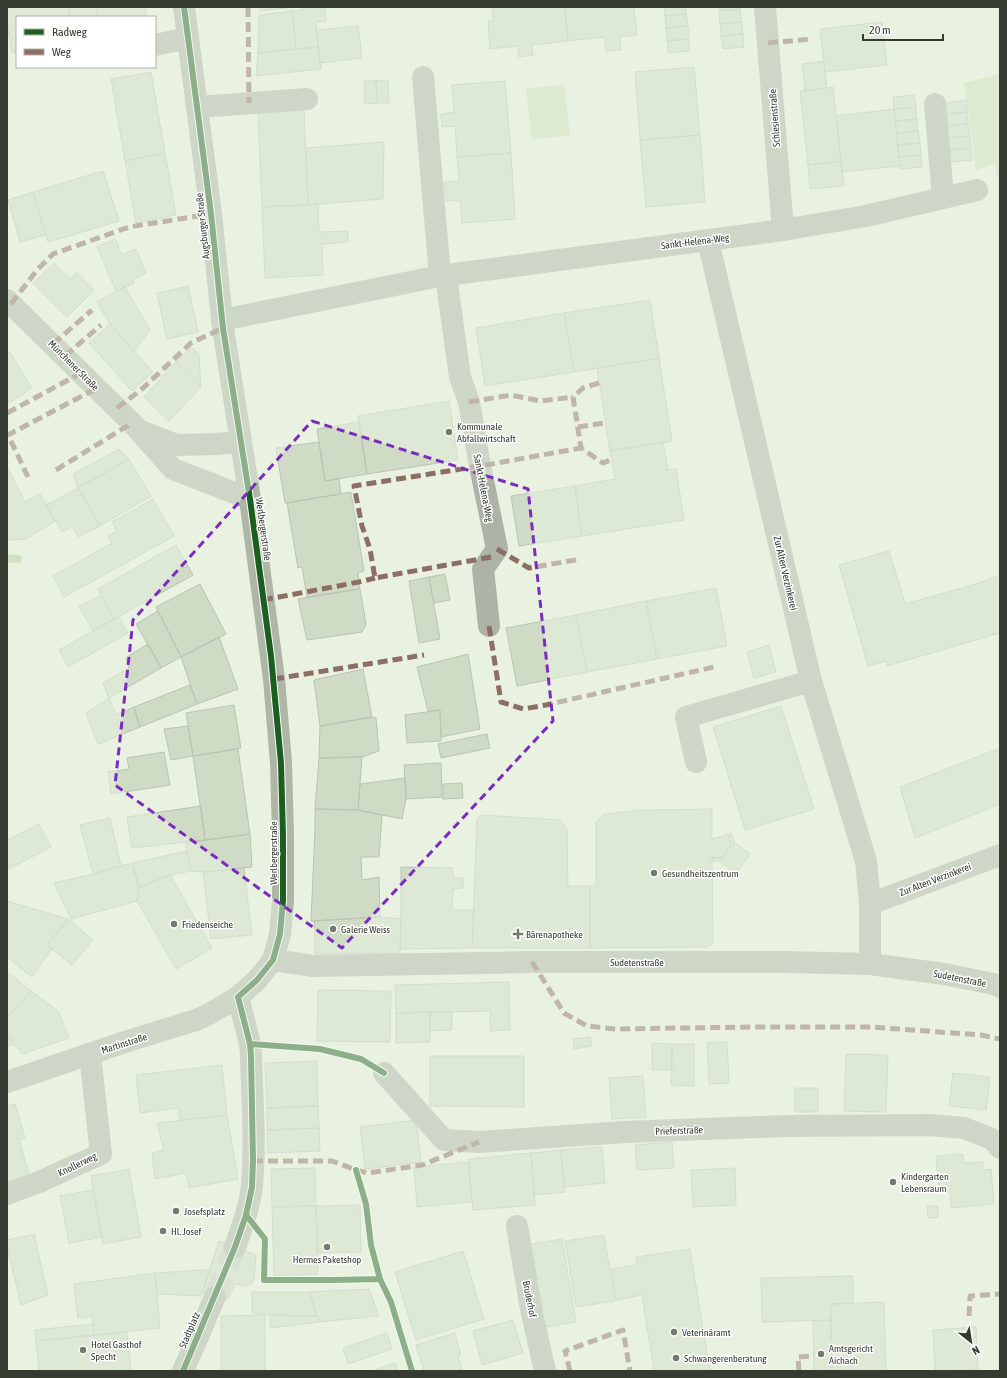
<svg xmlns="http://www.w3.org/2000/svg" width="1007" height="1378" font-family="'Asap Condensed',sans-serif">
  <rect width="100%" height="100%" fill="#e9f2e1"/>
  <path fill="#cedfbd" d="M1000,74v119l-5,-29 -19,6 -12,-87z
    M564,84l6,51 -38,5 -6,-51z"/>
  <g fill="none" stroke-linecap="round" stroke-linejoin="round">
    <path stroke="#b1cc97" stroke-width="8" d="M7,558l11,1"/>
  </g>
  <path fill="#cfdbc5" stroke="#bcc3b6" d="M7,7h61l2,10h-53v35l-5,1 -5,-30z
    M68,7h28l2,10h-28z
    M96,7h49l2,10h-49z
    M260,7h33l-33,4z
    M303,7h22l1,14 -10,1 2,25 -22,2 -4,-38 12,-1z
    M492,7h73l3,34 -36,4 1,10 -14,2 -1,-11 -28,3 -2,-28h5z
    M565,7h69l3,28 -17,2 1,13 -15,1 -2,-14 -36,4z
    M664,7h22v7l-21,2z
    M719,7h21v2l-21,2z
    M740,9l2,13 -22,2 -1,-13z
    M292,11l4,38 -38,4 1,-38z
    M686,14l2,12 -22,2 -1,-12z
    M742,22l1,12 -22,2 -1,-12z
    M882,22l5,43 -62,7 -5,-43z
    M358,26l4,32 -42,5 -3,-33z
    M688,26l1,13 -22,2 -1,-13z
    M743,34l1,13 -21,2 -2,-13z
    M689,39v12l-21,2 -1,-12z
    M318,47l3,22 -65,7 2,-23z
    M824,61l3,27 -22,3 -3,-27z
    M694,67l6,68 -60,5 -5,-68z
    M151,72l14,81 -40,8 -14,-82z
    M388,80l1,23h-12l-1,-22z
    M364,81h12l1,22 -12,1z
    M505,81l6,72 -54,4 -2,-31 -13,1 -1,-13 13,-2 -2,-27z
    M833,87l8,74 -33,4 -8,-74z
    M914,95l2,12 -22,2 -1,-12z
    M966,100l1,12 -22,2 -1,-11z
    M916,107l1,12 -22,2 -1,-12z
    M894,109l6,57 -58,6 -6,-56z
    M304,110l4,95 -46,2 -4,-94z
    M967,112l1,12 -21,2 -2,-12z
    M917,119l1,12 -21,2 -2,-12z
    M968,124l2,12 -22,2 -1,-12z
    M918,131l2,12 -22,2 -1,-12z
    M700,135l5,67 -59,5 -6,-67z
    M970,136l1,12 -21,2 -2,-12z
    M384,142l-1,57 -75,6 -2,-57z
    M920,143l1,12 -22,2 -1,-12z
    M971,148l1,12 -21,2 -1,-12z
    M165,153l11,62 -40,8 -11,-62z
    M511,153l4,66 -53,4 -2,-23 -14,1 -2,-19 15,-1 -2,-24z
    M921,155l1,12 -22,2 -1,-12z
    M841,161l3,25 -34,3 -2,-24z
    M103,171l16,50 -71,21 -15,-50z
    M33,192l12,43 -25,7 -12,-42z
    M318,204l1,28 29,-1v11l-26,2 1,31 -58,3 -3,-71z
    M115,239l7,16 14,-6 10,24 -13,6 1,4 -18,8 -19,-44z
    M54,263l16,16 7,-6 17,17 -27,27 -34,-34z
    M188,286l10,46 -31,7 -10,-46z
    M125,287l25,43 -16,21 -24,-27 -13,-22 19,-11z
    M650,300l9,58 -85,14 -10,-59z
    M564,313l10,59 -89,14 -9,-58z
    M110,324l43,48 -21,19 -43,-48z
    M192,347l7,7 2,33 -25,-25z
    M10,352l22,36 -25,16v-50z
    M659,358l13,83 -62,10 -13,-83z
    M176,362l25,25 -32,34 -25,-24z
    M449,401l9,59 -91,14 -9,-58z
    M359,422l8,52 -42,7 -8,-52z
    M319,442l6,39 14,-2 2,15 -56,9 -9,-55z
    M663,442l5,28 8,-1 8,51 -102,16 -7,-50 40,-7 -5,-28z
    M119,449l10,10 -51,29 -5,-14z
    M129,459l22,37 -51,30 -22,-38z
    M7,467l18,35 15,-8 15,27 -29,18 -19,1z
    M575,486l7,50 -63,10 -8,-50z
    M78,488l22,38 -21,11 -7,-10 -10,5 -16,-27z
    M351,492l13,79 -6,2 2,16 -53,8 -5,-30 -4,1 -11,-65z
    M153,499l21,37 -110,61 -11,-21 59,-33 -4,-7 9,-5 -5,-9z
    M176,545l17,30 -79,44 -16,-30z
    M889,551l16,53 74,-21 21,-8v58l-113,33 -1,-5 -18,5 -29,-101z
    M445,574l5,26 -16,3 -5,-26z
    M429,577l11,62 -21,4 -10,-62z
    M200,584l26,50 -45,23 -25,-50z
    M716,588l11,58 -70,13 -11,-58z
    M360,589l6,35 -4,8 -55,8 -9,-41z
    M101,595l13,24 -21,12 -14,-24z
    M646,601l11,58 -70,13 -11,-57z
    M158,611l23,46 -20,11 -25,-44z
    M576,615l11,57 -70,14 -11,-58z
    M119,617l9,16 -60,34 -9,-17z
    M219,637l19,52 -41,15 -16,-47z
    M148,644l13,24 -52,30 -6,-15 26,-15 -4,-10z
    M769,645l7,27 -22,6 -7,-26z
    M468,654l12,75 -39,8 -1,-27 -12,1 -11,-44z
    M363,669l9,48 -52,9 -6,-46z
    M190,685l7,19 -57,23 -6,-20z
    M109,698l7,17 18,-8 6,20 -42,17 -12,-31z
    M234,705l7,43 -48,8 -7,-43z
    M781,706l33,103 -69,21 -32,-103z
    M440,710l1,31 -34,2 -2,-28z
    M372,717l4,1 3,33 -17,6 -43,1 1,-32z
    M188,726l5,30 -22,4 -7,-31z
    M487,734l3,14 -49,10 -3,-14z
    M1000,748v56l-85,34 -15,-51z
    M238,749l12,85 -45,6 -12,-84z
    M164,752l6,33 -59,9 -3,-22 21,-3 -2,-11z
    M362,757l-4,53 -43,-1 4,-51z
    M441,763l1,34 -36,2 -2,-34z
    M405,778l1,21 -4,20 -44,-9 2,-26z
    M462,783l1,15 -20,1v-15z
    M201,806l4,34 -73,8 -5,-31z
    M315,809l43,1 24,5 -3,42h-18l1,23 17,-3 1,40 -69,4 4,-92z
    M712,809v30l16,-5 3,11 -9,13h-10l1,85 -5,4 -118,1v-62h6v-64l8,-8 38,-4z
    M482,815l78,5 7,9 1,57h22v62h-118l5,-129z
    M110,818l11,48 -28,8 -13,-49z
    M39,824l12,23 -44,23v-30z
    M731,833l3,9 16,12 -14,20 -17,-13h-6l-1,-3h10l5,-7 4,-6 -3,-11z
    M250,834l2,33 -49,5 -12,-1 -6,-28z
    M187,851l4,20 -21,4 -31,12 -7,-24z
    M132,863l7,24 -2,14 -66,18 -17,-36 39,-9z
    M401,867l52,1v10h10v10l-10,1 -1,21h22l-2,38 -72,1 1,-30z
    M244,868l8,67 -41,4 -8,-67z
    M170,875l42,73 -36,21 -39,-68 2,-14z
    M7,901l61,18 -21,26 5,4 -20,28 -25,-20z
    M380,917l21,2 -1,35 -29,-1 -56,1 -1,-33z
    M68,919l25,21 -21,25 -25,-20z
    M7,972l24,19 -24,26z
    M509,982l1,48 -20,1v-20l-94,2 -1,-28z
    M318,990l73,1 -1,51 -73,-1z
    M31,991l27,20 11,27 -47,16 -15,-20v-17z
    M430,1012h22v18l-22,1z
    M430,1012v30l-34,1v-30z
    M7,1034l7,10 -7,2z
    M590,1037l2,9 -18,3 -1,-10z
    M727,1042l2,41 -20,1 -2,-41z
    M652,1043l20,1v26h-20z
    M672,1044h22v42l-23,-1z
    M846,1054l42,1 -2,57 -42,-1z
    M430,1056h94v51l-94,-1z
    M317,1061l1,45 -51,2 -2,-45z
    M222,1065l5,50 -47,5 -2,-12 -38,5 -4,-38z
    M953,1073l37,4 -4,33 -37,-4z
    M643,1076l3,41 -34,2 -3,-41z
    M795,1088h23v24h-23z
    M15,1104l10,34 -6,1 11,38 -23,7v-78z
    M318,1106l1,22 -52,2v-22z
    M227,1115l11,64 -49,9 -3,-15 -31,6 -3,-26 12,-3 -7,-27z
    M416,1120l5,42 -56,7 -5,-42z
    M319,1128l1,23 -52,2 -1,-23z
    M672,1142l2,26 -37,2 -2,-25z
    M602,1147l3,36 -41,4 -3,-37z
    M561,1150l4,42 -31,3 -3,-42z
    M531,1153l4,52 -62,5 -5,-51z
    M963,1154l1,9 19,-1v8l8,-1 3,35 -43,4 -1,-16h-11l-3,-36z
    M469,1162l3,40 -55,5 -3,-40z
    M315,1168l1,38 -44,1 -1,-38z
    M735,1168l1,37 -43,2 -2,-37z
    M129,1169l12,68 -38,7 -12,-68z
    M93,1190l9,47 -33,6 -9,-47z
    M360,1205l1,47 -43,1 -2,-47z
    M316,1206l2,68 -44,2 -2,-69z
    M927,1206h11v11l-10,1z
    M34,1234l14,61 -27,10 -14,-58v-7z
    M604,1235l11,66 -39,6 -11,-66z
    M562,1239l14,83 -31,5 -14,-83z
    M219,1241l37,14 -2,24 -2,4 -5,3 -12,-2 -8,16 -25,-7z
    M690,1249l20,122h-56l-12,-76 -26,5 -5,-31 26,-4 -1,-8z
    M463,1251l21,68 -68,21 -21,-68z
    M202,1270h8l-9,26 -44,-2 -2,-21z
    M155,1273l5,55 -66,7 -2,-19 -14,2 -4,-34z
    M853,1276v27l-22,1v16l-69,2 -1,-44z
    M369,1289l10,27 -60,6 -10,-30z
    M252,1292h57l8,24 -47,-1 -18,-2z
    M884,1302l2,69h-54l-1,-67z
    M265,1315v56h-44v-55z
    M270,1315l47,1 2,6 -49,6z
    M513,1320l10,33 -41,12 -9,-34z
    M831,1320l1,51h-18l-1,-50z
    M93,1324l1,11 -58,6 -1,-11z
    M976,1327l2,43 -43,1 -2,-41z
    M127,1332l4,39h-92l-3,-30z
    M387,1333l5,16 -44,15 -5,-16z
    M455,1333l6,22 -3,1 4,15h-38l-8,-26z
    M395,1363l3,8h-26z"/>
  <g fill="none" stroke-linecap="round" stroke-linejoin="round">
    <path stroke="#c5cdbe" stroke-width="22" stroke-dasharray="22 11" stroke-linecap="butt" d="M215,1297l20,-50"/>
    <path stroke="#adb3a6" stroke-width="22" d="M765,7l18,223
      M155,45l33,-7
      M423,77l17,199
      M935,104l8,93
      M197,107l110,-8
      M708,240l103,441 55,180 4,43
      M446,276l14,101 9,25 11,64 17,83 -14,20 6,57
      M222,320l218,-44 343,-46 83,-14 111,-26
      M696,762l-10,-45 125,-36
      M273,960l40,6 219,-4h252l86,2 74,10 49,10 7,3
      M870,964v-60l130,-49
      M384,1073l60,67 35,2 146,-10 161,-6 143,-1 35,3 28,11 8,9
      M7,1194l32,-12 62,-28 -11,-100
      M517,1226l14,83 14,62
      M235,1247c7,-20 15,-41 17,-62 4,-42 0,-87 -1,-129l-1,-12 -12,-47
      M183,1371l32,-74"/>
    <path stroke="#aeb6a6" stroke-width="22" d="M7,300l125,123 41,46 77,30
      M143,432l34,13 39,-1 24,-2
      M7,1082l118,-40 71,-22 13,-6 29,-17 19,-17 16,-20 7,-26 3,-34v-64l-2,-73 -7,-84 -24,-180 -27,-171 -12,-114 -27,-207"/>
    <path stroke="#8d6e63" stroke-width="5" stroke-dasharray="10 5" stroke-linecap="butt" d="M248,7l1,96
      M768,43l44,-4
      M11,304l26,-34 16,-16 76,-27 82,-13
      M53,344l39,-34
      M65,356l36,-31
      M599,383l-16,5 -10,9 8,51 22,15 8,-3
      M469,402l42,-7 29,6 33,-4
      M117,408l25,-19 49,-46 32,-15
      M7,413l74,-40
      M578,427l27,-4
      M56,470l76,-47
      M28,477l-20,-42 89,-47
      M497,549l32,19 52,-9
      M491,557l-116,21 -5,-29 -8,-23 -8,-40 126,-20 101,-18
      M263,600l96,-18 16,-4
      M489,626l12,76 22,7 23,-4 168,-38
      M274,679l150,-24
      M532,962l32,51 23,13 29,3 135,-2h120l110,8 19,4
      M253,1161h79l24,9 12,3 54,-8 57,-23
      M969,1316l1,-20 30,-2
      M570,1371l-5,-20 58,-21 7,41
      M799,1371l-1,-14 15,-1"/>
    <defs>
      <path id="cycleway" d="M250,1044l70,5 41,10 23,14
        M356,1170l10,34 5,41 9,34
        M246,1215l19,24 -1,41h68l48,-1 11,23 21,69
        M183,1371l52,-124 11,-32 6,-28 1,-26 -2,-105 -1,-12 -12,-47 19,-17 16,-20 7,-26 3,-34v-64l-2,-73 -10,-107 -21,-157 -27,-171 -12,-114 -27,-207"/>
    </defs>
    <use href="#cycleway" stroke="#fff" stroke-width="8"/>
    <use href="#cycleway" stroke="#1b5e20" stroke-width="6"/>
  </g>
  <path d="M0 0H1007V1378H0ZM312,421l216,68 25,232 -211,227 -227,-163 18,-165z" fill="#e9f2e1" fill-opacity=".55" fill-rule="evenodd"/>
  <path fill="none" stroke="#7b2cbf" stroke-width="3" stroke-dasharray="8 5" stroke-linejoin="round" d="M312,421l216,68 25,232 -211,227 -227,-163 18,-165z"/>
  <g fill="#747b6e" stroke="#fff" stroke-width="1.5">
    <circle cx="449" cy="432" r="4"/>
    <circle cx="654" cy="873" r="4"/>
    <circle cx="174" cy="924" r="4"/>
    <circle cx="333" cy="929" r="4"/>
    <path d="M516 928h4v4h4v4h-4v4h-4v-4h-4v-4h4z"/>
    <circle cx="893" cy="1182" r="4"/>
    <circle cx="176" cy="1211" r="4"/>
    <circle cx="163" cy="1231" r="4"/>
    <circle cx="327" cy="1247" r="4"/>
    <circle cx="674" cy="1332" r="4"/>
    <circle cx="83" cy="1350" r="4"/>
    <circle cx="821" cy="1354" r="4"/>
    <circle cx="676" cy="1358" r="4"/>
  </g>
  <g text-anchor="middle" stroke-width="3" stroke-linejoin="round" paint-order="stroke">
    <g font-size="10" fill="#353b30" stroke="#fff">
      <text transform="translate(774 118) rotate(-94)" y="4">Schlesienstraße</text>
      <text transform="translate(202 226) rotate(-96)" y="4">Augsburger Straße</text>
      <text transform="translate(695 241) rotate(-7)" y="4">Sankt-Helena-Weg</text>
      <text transform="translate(74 365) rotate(45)" y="4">Münchener Straße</text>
      <text transform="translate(484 488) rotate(79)" y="4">Sankt-Helena-Weg</text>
      <text transform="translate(264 529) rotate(82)" y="4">Werlbergerstraße</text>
      <text transform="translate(786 573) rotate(77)" y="4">Zur Alten Verzinkerei</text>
      <text transform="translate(273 853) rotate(-90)" y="4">Werlbergerstraße</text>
      <text transform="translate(935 879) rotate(-21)" y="4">Zur Alten Verzinkerei</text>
      <text x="637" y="966">Sudetenstraße</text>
      <text transform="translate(960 978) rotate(11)" y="4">Sudetenstraße</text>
      <text transform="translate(124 1043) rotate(-18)" y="4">Martinstraße</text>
      <text transform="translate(679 1130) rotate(-2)" y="4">Prieferstraße</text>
      <text transform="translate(77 1164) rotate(-26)" y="4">Knollerweg</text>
      <text transform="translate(530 1299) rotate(79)" y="4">Bruderhof</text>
      <text transform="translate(189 1330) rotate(-67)" y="4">Stadtplatz</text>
    </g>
    <g font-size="10" fill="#353b30" stroke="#fff" text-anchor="start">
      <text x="457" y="430">Kommunale<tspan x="457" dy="12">Abfallwirtschaft</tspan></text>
      <text x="662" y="877">Gesundheitszentrum</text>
      <text x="182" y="928">Friedenseiche</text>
      <text x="341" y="933">Galerie Weiss</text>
      <text x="526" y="938">Bärenapotheke</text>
      <text x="901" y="1180">Kindergarten<tspan x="901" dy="12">Lebensraum</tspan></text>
      <text x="184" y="1215">Josefsplatz</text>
      <text x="171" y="1235">Hl. Josef</text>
      <text x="327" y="1263" text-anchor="middle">Hermes Paketshop</text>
      <text x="682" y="1336">Veterinäramt</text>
      <text x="91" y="1348">Hotel Gasthof<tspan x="91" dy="12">Specht</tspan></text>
      <text x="829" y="1352">Amtsgericht<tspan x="829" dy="12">Aichach</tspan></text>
      <text x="684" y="1362">Schwangerenberatung</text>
    </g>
  </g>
  <rect width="1007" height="1378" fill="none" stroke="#353b30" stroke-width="16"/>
  <rect x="16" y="16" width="140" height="52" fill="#ffffff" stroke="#aeb1ac"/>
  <rect x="24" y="29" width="20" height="6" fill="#1b5e20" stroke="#aeb1ac"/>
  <text x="52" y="36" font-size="12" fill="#353b30">Radweg</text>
  <rect x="24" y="49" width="20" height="6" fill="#8d6e63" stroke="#aeb1ac"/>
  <text x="52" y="56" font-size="12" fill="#353b30">Weg</text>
  <g transform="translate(971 1342) rotate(150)" stroke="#ffffff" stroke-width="3" paint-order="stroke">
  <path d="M0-3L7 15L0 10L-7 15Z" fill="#353b30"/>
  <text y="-6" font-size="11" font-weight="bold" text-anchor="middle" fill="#353b30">N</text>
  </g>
  <path d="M863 34v6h80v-6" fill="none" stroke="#353b30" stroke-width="2"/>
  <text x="869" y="34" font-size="12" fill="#353b30" stroke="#ffffff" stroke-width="3" paint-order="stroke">20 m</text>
</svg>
